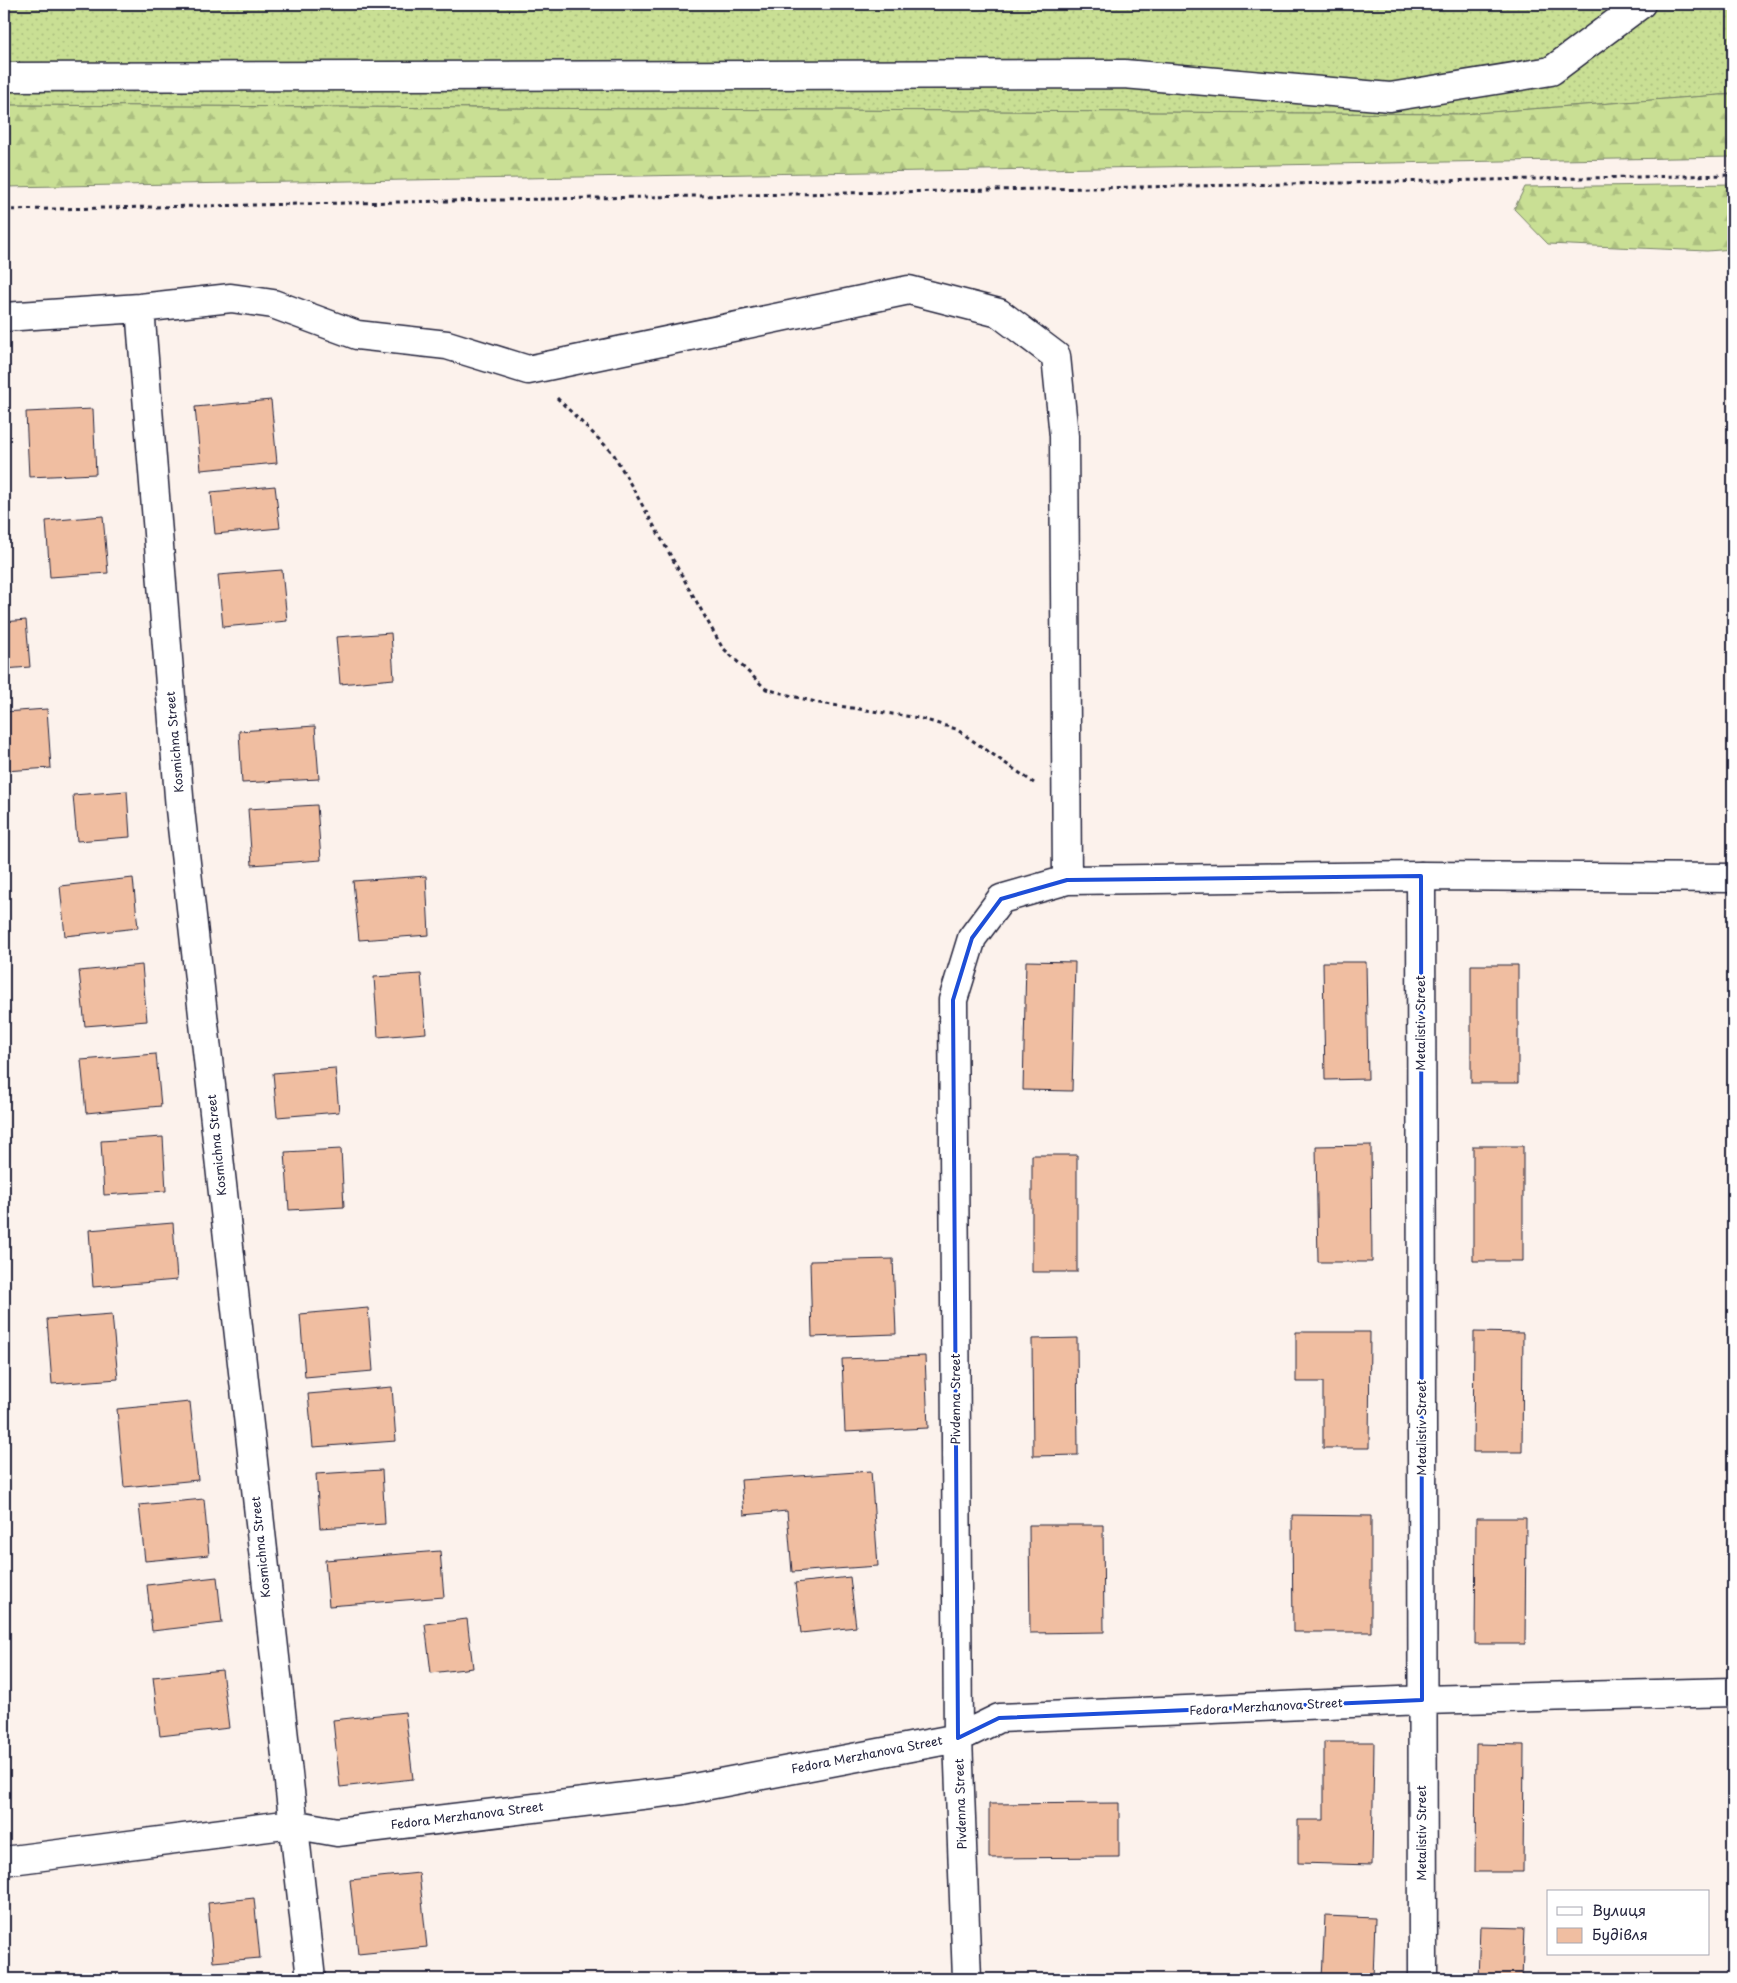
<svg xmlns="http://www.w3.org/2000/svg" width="1737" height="1983" font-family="'Playpen Sans',sans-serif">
  <defs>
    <pattern id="grass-dots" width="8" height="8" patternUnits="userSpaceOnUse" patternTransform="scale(1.25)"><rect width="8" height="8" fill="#c9df94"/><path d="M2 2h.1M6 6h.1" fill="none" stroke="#acbf80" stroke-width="1.8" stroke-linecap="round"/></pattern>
    <pattern id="forest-firs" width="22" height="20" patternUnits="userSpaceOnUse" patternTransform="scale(1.25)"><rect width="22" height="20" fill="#c9df94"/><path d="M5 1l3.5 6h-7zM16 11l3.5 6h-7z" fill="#acbf80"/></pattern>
  </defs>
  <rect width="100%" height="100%" fill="#fcf2ec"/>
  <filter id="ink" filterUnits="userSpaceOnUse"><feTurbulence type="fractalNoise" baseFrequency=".02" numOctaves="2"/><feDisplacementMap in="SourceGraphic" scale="10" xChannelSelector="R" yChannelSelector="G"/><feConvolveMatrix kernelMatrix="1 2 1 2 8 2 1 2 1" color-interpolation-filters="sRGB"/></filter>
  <g filter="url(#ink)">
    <path fill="url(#grass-dots)" stroke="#768068" d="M4,4h1729v90l-270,20 -1459,-9z"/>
    <path fill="url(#forest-firs)" stroke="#768068" d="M1733,94v63l-1729,30v-82l1459,9z
      M1733,184v65l-26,2 -159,-7 -34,-35 11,-22z"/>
    <path fill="#f0bea1" stroke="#22223b" d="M271,400l6,63 -76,7 -6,-63z
      M93,409l3,65 -67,3 -3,-65z
      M275,486l5,42 -65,6 -4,-42z
      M103,516l5,57 -58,4 -4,-56z
      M282,570l5,51 -64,6 -5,-52z
      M26,620l4,47 -26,2v-47z
      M391,633l3,46 -54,5 -4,-47z
      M47,709l4,59 -47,3v-59z
      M315,726l4,53 -77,4 -3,-52z
      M127,791l3,46 -53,4 -4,-46z
      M317,805l4,55 -69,5 -4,-56z
      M426,876l3,59 -70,5 -6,-59z
      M133,878l5,50 -73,8 -5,-50z
      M1026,961l49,1 -3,129 -49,-1z
      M1323,962h43l2,117 -43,1z
      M142,965l5,56 -62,5 -6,-55z
      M1471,965h47v118h-47z
      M421,974l5,59 -48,4 -4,-60z
      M156,1054l5,52 -75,7 -5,-53z
      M335,1068l4,44 -62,5 -4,-44z
      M163,1137l3,54 -62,4 -3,-54z
      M1371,1145l1,117h-54l-2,-116z
      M1473,1146h50v115h-50z
      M341,1149l3,58 -55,3 -4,-58z
      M1032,1155h45v117h-45z
      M173,1223l4,57 -84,7 -4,-57z
      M893,1259l3,75 -84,3 -2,-76z
      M368,1308l5,63 -68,6 -5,-63z
      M112,1314l6,65 -66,5 -5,-65z
      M1296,1332h74l-1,116h-46v-66h-27z
      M1474,1332l49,1 -1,119h-49z
      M1077,1338l1,117 -45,1 -1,-117z
      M925,1356l3,72 -83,4 -3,-73z
      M392,1387l4,54 -83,6 -5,-53z
      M190,1402l8,78 -74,7 -7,-78z
      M382,1470l3,54 -65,4 -4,-54z
      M871,1471l7,95 -86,6 -5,-61 -43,4 -3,-35z
      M204,1499l5,56 -64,6 -6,-56z
      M1292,1515l79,1v116h-78z
      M1476,1518h50l-1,126h-50z
      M1029,1525h74l1,107 -74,1z
      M440,1551l4,46 -115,9 -4,-46z
      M217,1577l5,46 -70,8 -5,-46z
      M850,1577l6,50 -55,6 -6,-50z
      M467,1619l6,49 -42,5 -6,-49z
      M222,1670l7,58 -69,8 -7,-59z
      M405,1712l8,67 -73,8 -7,-67z
      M1324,1742h50l-2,123 -74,-2v-43h26z
      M1476,1744l48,1 -1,127h-48z
      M1119,1803v54l-130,1v-54z
      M419,1873l8,74 -69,7 -8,-74z
      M254,1898l6,60 -47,4 -5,-59z
      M1325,1916l50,2 -2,61h-51z
      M1480,1927l44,1 -2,51h-44z"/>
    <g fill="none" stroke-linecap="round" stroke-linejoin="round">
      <defs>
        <path id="street" d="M4,77l1120,-3 266,23 161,-26 90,-67
          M140,308l40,501 131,1170
          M4,317l136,-9 91,-10 42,6 84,31 90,10 81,25 381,-80 90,23 57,43 8,80 3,444
          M1421,876l2,1103
          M4,1861l288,-37 45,8 346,-42 275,-52 41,-20 423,-18 311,-8
          M967,1979l-9,-241 -5,-738 19,-62 29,-39 66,-19 354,-4 312,2"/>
      </defs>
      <use href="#street" stroke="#22223b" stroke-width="31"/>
      <path stroke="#22223b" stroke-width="3" stroke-dasharray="4 4" stroke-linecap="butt" d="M4,210l1729,-35
        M557,398l56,55 109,194 44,42 53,14 100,15 37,11 78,54"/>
      <use href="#street" stroke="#fff" stroke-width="28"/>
    </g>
  </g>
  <path fill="none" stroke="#1d4ed8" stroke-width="4" stroke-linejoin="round" d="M1421,876l1,824 -423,18 -41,20 -5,-738 19,-62 29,-39 66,-19z"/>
  <g text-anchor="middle" stroke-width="4" stroke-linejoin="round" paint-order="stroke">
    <g font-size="12" fill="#22223b" stroke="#fff">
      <text transform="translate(175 742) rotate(-95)" y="4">Kosmichna Street</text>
      <text transform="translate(1421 1023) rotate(-90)" y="4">Metalistiv Street</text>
      <text transform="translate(217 1145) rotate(-96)" y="4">Kosmichna Street</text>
      <text transform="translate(956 1399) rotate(-90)" y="4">Pivdenna Street</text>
      <text transform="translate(1422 1428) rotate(-90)" y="4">Metalistiv Street</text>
      <text transform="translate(261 1547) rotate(-96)" y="4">Kosmichna Street</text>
      <text transform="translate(1266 1707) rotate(-3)" y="4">Fedora Merzhanova Street</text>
      <text transform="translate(867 1755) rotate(-11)" y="4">Fedora Merzhanova Street</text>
      <text transform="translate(961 1804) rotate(-92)" y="4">Pivdenna Street</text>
      <text transform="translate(467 1816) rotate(-7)" y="4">Fedora Merzhanova Street</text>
      <text transform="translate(1422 1833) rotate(-90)" y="4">Metalistiv Street</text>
    </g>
  </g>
  <rect width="1737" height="1983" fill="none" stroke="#fff" stroke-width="20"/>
  <rect x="10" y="10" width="1717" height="1963" fill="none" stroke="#22223b" stroke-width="2" filter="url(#ink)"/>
  <rect x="1547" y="1890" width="162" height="65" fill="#ffffff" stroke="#a7a7b1"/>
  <rect x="1557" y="1907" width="25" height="8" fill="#ffffff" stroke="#a7a7b1"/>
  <text x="1592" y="1916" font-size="15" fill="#22223b">Вулиця</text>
  <rect x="1557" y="1928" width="25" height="15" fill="#f0bea1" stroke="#a7a7b1"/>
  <text x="1592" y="1940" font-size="15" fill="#22223b">Будівля</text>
</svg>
